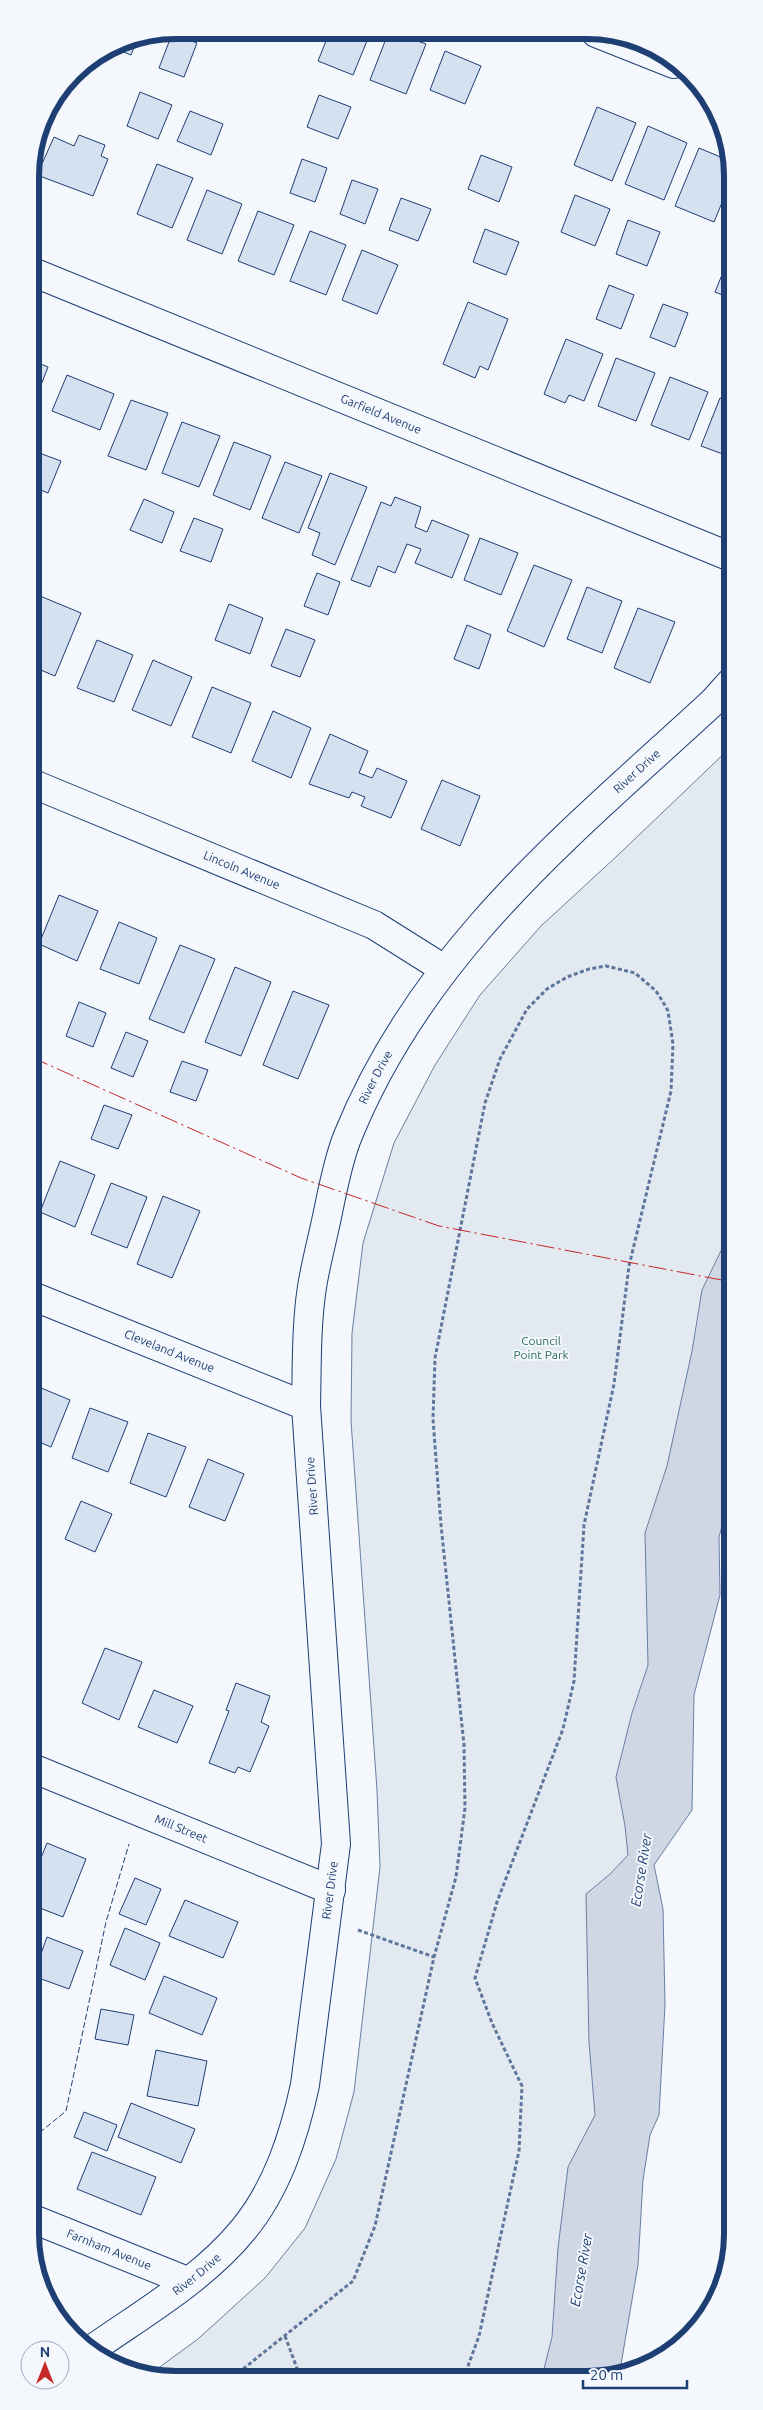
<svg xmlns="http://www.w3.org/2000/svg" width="763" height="2410" font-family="Ubuntu,sans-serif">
  <rect width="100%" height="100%" fill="#f4f7fb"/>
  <path fill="#e3e9f0" stroke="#687fa3" d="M731,747l1,617 -169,1013h-417l52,-38 67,-61 40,-50 31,-69 18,-67 26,-225 -3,-77 -26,-369 1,-88 11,-90 31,-100 41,-78 45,-70 61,-69 76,-70z"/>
  <path fill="#cfd7e4" stroke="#687fa3" d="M732,1228v261l-13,48 1,58 -26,100 -2,115 -38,55 9,44 2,96 -6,110 -9,20 -7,45 -5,85 -19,111 -77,1 10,-40 6,-89 10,-81 27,-52 -6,-73 -3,-148 24,-20 18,-19 -3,-29 -9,-49 16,-64 16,-48 -3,-132 22,-67 25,-115 10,-61z"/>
  <path fill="#d5e0f0" stroke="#1d3f73" d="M330,31h41l-18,44 -35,-14z
    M389,31l37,13 -20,50 -36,-14z
    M172,34l25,9 -13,34 -25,-9z
    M138,38l-7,17 -20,-8 9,-6z
    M445,51l36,15 -16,38 -35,-14z
    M140,92l32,13 -14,34 -31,-13z
    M319,95l32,12 -13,32 -31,-12z
    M597,107l39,16 -24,58 -38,-16z
    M190,111l33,13 -12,31 -34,-14z
    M648,126l39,17 -23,57 -39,-16z
    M79,135l26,10 -4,11 7,3 -15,37 -56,-21 17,-38 20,9z
    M699,148l31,13v22l-16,39 -39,-16z
    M481,155l31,12 -13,35 -31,-13z
    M302,159l25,9 -12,34 -25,-9z
    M157,164l36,14 -21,50 -35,-14z
    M352,180l26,9 -13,35 -25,-10z
    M207,190l35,14 -20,50 -35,-14z
    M575,195l35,14 -15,37 -34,-14z
    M401,198l30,11 -13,32 -29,-11z
    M258,211l36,14 -20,50 -36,-14z
    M628,220l32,12 -13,34 -31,-12z
    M485,229l34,13 -13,33 -33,-13z
    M310,231l36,14 -20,50 -36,-14z
    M362,250l36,15 -21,49 -35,-14z
    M728,260l2,1v37l-15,-6z
    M609,285l25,10 -13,34 -25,-10z
    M468,302l40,17 -20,51 -8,-4 -5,12 -32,-14z
    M663,304l25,9 -13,34 -25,-10z
    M566,339l37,15 -19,47 -15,-6 -4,8 -21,-9z
    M616,358l39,15 -19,48 -38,-15z
    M31,360l17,7 -17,44z
    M67,375l47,19 -14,36 -48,-19z
    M670,377l38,15 -19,48 -38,-15z
    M720,398l11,4v55l-30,-11z
    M131,400l37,13 -22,57 -38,-14z
    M182,422l38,14 -21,51 -37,-14z
    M234,442l37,14 -21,54 -37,-15z
    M31,450l30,11 -13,32 -17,-7z
    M285,462l37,14 -23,57 -37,-15z
    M330,473l37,14 -32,78 -23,-10 8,-22 -12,-5z
    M395,497l26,10 -6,20 12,5 5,-12 37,15 -17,43 -37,-15 6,-14 -14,-5 -12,29 -17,-7 -8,21 -19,-7 30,-78 10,4z
    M144,499l30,13 -12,31 -32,-13z
    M194,518l29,11 -12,33 -31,-11z
    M480,538l38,15 -17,42 -37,-15z
    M534,565l38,15 -28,67 -37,-16z
    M317,573l23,9 -12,33 -24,-9z
    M587,587l35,14 -20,52 -35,-14z
    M40,596l41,17 -26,63 -24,-10v-45z
    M229,604l34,14 -13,36 -35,-14z
    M638,608l37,14 -25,61 -36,-15z
    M467,625l24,10 -12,34 -25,-10z
    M286,629l29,11 -15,37 -29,-11z
    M97,640l36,15 -19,47 -37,-14z
    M153,660l39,17 -21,49 -39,-16z
    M212,687l39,16 -20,50 -39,-16z
    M273,711l38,17 -20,50 -39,-17z
    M330,734l38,17 -9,22 13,5 5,-10 30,13 -16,37 -30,-12 4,-9 -13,-5 -3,6 -40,-14z
    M442,780l38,16 -20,50 -39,-17z
    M31,886l7,2 -7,18z
    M59,895l39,16 -21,50 -38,-17z
    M119,922l38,16 -18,46 -39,-15z
    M180,945l35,14 -31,74 -35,-14z
    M235,967l36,15 -30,74 -36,-14z
    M293,991l36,14 -31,74 -35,-14z
    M79,1002l27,11 -13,34 -27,-11z
    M126,1032l22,9 -15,36 -22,-9z
    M182,1061l26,9 -12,31 -26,-9z
    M104,1105l28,10 -14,34 -27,-10z
    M60,1161l35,14 -20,52 -35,-15z
    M111,1183l36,14 -20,51 -36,-14z
    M163,1196l37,15 -28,67 -35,-14z
    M34,1385l36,15 -19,47 -19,-8v-48z
    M90,1408l38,14 -20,50 -36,-14z
    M148,1433l38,14 -20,50 -36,-14z
    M208,1459l36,15 -19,47 -36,-14z
    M81,1501l31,13 -17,38 -30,-13z
    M32,1627l6,2 -6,14z
    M105,1648l37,14 -23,58 -37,-17z
    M236,1683l34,13 -9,26 8,4 -19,46 -12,-5 -3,6 -26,-10 20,-52 -3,-1z
    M154,1690l39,16 -16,37 -39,-16z
    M47,1843l39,16 -23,58 -31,-12v-25z
    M135,1878l26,11 -15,36 -27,-11z
    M185,1900l53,22 -15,36 -54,-22z
    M125,1928l35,15 -15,37 -35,-15z
    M47,1937l36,14 -14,38 -36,-13z
    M164,1976l53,22 -15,37 -53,-22z
    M101,2009l33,6 -6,30 -33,-6z
    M156,2050l51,11 -9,45 -51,-10z
    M131,2103l64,26 -14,34 -63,-26z
    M84,2112l33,13 -10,26 -33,-14z
    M92,2152l64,25 -15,38 -64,-26z"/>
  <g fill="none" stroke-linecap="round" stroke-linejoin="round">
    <defs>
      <g id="street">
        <path d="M596,33l78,31"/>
        <path id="s1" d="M30,271l701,286"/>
        <path id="s2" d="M31,783l343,142 70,44"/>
        <path id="s3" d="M32,1296l274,110"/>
        <path id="s4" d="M32,1768l299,122"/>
        <path id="s5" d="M33,2219l154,62"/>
      </g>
      <g id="secondary">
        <path id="s6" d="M91,2350c51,-36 112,-71 152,-120 34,-41 51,-94 62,-145l31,-241 -30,-438c1,-40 0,-80 6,-119 4,-25 11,-50 16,-75 5,-24 10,-51 19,-74 75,-187 223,-304 366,-436l18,-20"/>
      </g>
    </defs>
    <use href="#street" stroke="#1d3f73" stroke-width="30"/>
    <use href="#secondary" stroke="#1d3f73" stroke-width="30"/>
    <path stroke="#5e769c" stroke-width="3" stroke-dasharray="4 2.5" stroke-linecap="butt" d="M358,1930l76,27
      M285,2336l13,35
      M233,2377l120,-96 22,-55 59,-269 22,-80 9,-69 -1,-63 -23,-220 -8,-106 2,-61 50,-255 15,-44 27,-50 20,-20 20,-12 22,-8 17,-3 29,7 21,18 7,11 5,9 5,33 -2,47 -42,175 -15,118 -30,141 -10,156 -11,48 -66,173 -22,76 17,45 30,63 -3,65 -40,185 -15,41"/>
    <use href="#street" stroke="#f4f7fb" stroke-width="28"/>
    <use href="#secondary" stroke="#f4f7fb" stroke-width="28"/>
    <path stroke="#1d3f73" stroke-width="1" stroke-dasharray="6 2.5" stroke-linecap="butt" d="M33,2138l33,-27 40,-189 23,-78"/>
    <path stroke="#c62828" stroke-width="1" stroke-dasharray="18 4 2.5 4" stroke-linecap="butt" d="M31,1057l270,121 138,48 293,56"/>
  </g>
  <g text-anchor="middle" stroke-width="4" stroke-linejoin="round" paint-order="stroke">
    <g font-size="12" fill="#1d3f73" stroke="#f4f7fb">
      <text dy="4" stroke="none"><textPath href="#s1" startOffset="379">Garfield Avenue</textPath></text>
      <text dy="4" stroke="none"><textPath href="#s6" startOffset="1780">River Drive</textPath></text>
      <text dy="4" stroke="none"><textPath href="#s2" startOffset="228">Lincoln Avenue</textPath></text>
      <text dy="4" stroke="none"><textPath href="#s6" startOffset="1375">River Drive</textPath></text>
      <text dy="4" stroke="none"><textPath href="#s3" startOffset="148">Cleveland Avenue</textPath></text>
      <text transform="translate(312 1486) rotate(-94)" y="4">River Drive</text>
      <text dy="4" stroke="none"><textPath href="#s4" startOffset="161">Mill Street</textPath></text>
      <text dy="4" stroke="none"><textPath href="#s6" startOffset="550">River Drive</textPath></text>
      <text dy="4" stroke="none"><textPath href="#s5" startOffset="82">Farnham Avenue</textPath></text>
      <text dy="4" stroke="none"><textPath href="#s6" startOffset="130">River Drive</textPath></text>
    </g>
    <g font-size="12" fill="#2c6c60" stroke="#f4f7fb">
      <text x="541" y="1345">Council<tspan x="541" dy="14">Point Park</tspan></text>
    </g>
    <g font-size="14" font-style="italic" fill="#1d3f73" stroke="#f4f7fb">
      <text transform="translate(641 1870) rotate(-81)" y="5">Ecorse River</text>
      <text transform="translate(581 2270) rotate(-80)" y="5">Ecorse River</text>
    </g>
  </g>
  <path d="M0 0H763V2410H0ZM176 39H587A137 137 0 0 1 724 176V2234A137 137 0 0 1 587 2371H176A137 137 0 0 1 39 2234V176A137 137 0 0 1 176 39Z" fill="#f4f7fb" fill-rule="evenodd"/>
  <path fill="none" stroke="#1d3f73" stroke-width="6" d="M176 39H587A137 137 0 0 1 724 176V2234A137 137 0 0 1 587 2371H176A137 137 0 0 1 39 2234V176A137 137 0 0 1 176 39Z"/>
  <g transform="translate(45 2365)"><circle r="24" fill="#f4f7fb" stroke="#9eadc5"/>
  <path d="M0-4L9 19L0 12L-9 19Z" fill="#c62828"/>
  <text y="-8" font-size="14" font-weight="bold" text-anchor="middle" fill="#1d3f73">N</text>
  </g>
  <path d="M583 2380v8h104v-8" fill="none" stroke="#1d3f73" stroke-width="2.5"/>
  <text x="590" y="2380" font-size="15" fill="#1d3f73" stroke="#f4f7fb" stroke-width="4" paint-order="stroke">20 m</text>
</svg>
